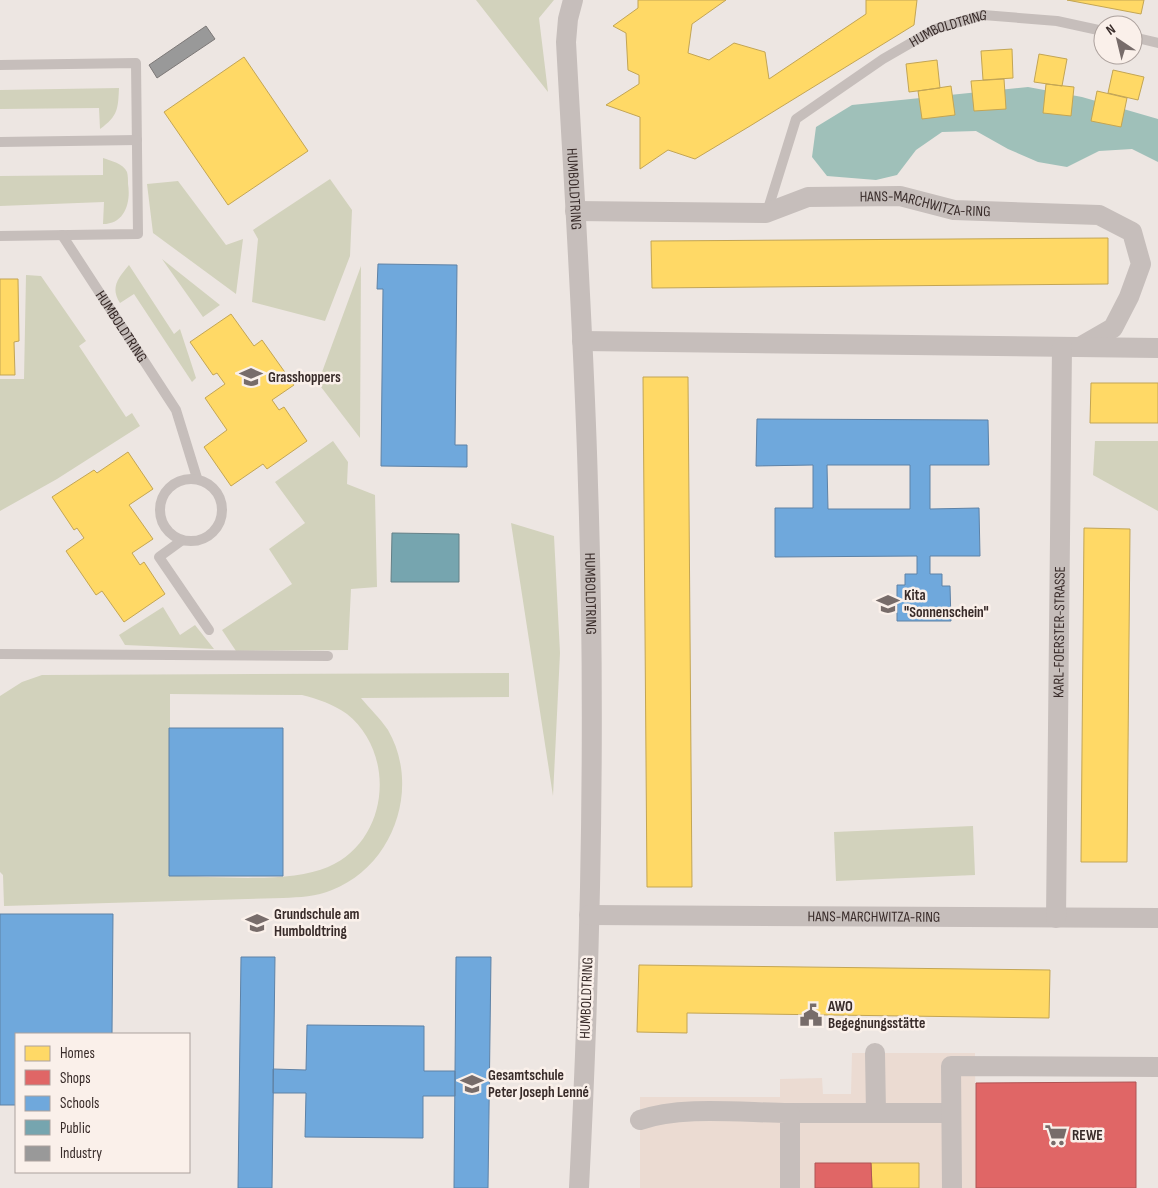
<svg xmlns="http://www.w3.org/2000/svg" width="1158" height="1188" font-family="'Sofia Sans Condensed',sans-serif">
  <rect width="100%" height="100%" fill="#ede6e2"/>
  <path fill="#d2d2bc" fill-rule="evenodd" d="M476,0h78l-15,18 9,74z
    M119,88c-1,21 -1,28 -19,41l-1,-21 -99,1v-19z
    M103,158c8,3 20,5 24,14 1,3 1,9 1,12 3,18 -3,40 -25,40l1,-22 -104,4v-30l103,-1z
    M330,179l22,31 -2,46 -25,65 -73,-19 6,-63 -5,-9z
    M178,181l48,64 17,-6 -7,55 -83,-61 -6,-49z
    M162,259l58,46 -17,12z
    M129,265l45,69 6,-5 16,49 -4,4 -58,-88 -14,9c-10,-15 -2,-25 9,-38z
    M361,266l-1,172 -42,-55z
    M26,275l15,1 45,65 -7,5 47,71 6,-4 8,13 -83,53 -57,32v-132h24z
    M333,441l15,21 -1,22 28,11 2,92 -26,2 -3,61 -112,1 -14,-21 70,-46 -23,-35 36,-26 -30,-41z
    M1095,441h63v70l-65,-36z
    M511,523l43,13 6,117 -7,143z
    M163,607l17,28 15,-10 19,24 -89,-4 -6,-10z
    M509,673v24l-148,1c9,11 19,20 27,32 33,57 6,136 -56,160 -16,7 -32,7 -49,8l-279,8 -1,-31 -3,-3v-176l22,-14 20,-7zM170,694l132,1c16,4 31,9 45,19 50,40 42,127 -19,153 -39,17 -114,9 -158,9z
    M973,826l2,49 -139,6 -2,-49z"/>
  <path fill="#ebdbd2" d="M852,1053h123l1,135h-57l-1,-25h-103v25h-175v-91h140v-18l42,-1 1,16h28z"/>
  <path fill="#9fc0b9" d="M1028,87l54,10 76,22v43l-26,-13 -33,2 -32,16 -29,-5 -30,-13 -32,-18 -34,1 -26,18 -19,25 -21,5 -49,-4 -15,-19 4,-30 36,-22z"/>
  <path fill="#ffd966" stroke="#c3a554" d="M638,0h88l-34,24 -4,29 21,7 25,-17 31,9 4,27 97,-65v-14h51l-3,25 -164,101 -55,33 -27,-9 -28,19v-52l-34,-12 33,-21v-9l-11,-5 -2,-37 -13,-7 25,-18z
    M1067,0h77l-3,14z
    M1012,49l1,29 -30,2 -2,-29z
    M1039,54l28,5 -5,27 -28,-4z
    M244,57l64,94 -80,54 -64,-93z
    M937,60l3,28 -31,4 -3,-28z
    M1113,70l31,7 -6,23 -30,-7z
    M1004,79l2,30 -32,2 -3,-30z
    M1046,84l28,3 -3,29 -28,-3z
    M951,86l4,29 -33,4 -4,-28z
    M1097,91l30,7 -6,29 -30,-6z
    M1108,238v46l-456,4 -1,-47z
    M0,279h18l1,62 -5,1 1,33h-15z
    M231,314l23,32 8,-6 32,45 -22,15 7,10 5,-3 23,34 -40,28 -4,-5 -32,22 -27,-39 23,-17 -22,-32 20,-14 -8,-11 -4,2 -23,-33z
    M643,377h45l4,510h-45z
    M1091,383h67v40h-68z
    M128,452l25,37 -24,16 24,34 -21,14 8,12 4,-3 21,32 -41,28 -22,-31 -6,4 -30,-44 18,-13 -7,-10 -3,2 -22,-33 42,-27 3,3z
    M1084,528l46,1 -3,333h-46z
    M639,965l411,5 -1,48 -362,-5v20l-50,-1z
    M871,1163h48v25h-47z"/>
  <path fill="#e06666" stroke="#ae5454" d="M1136,1082v106h-160v-105z
    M815,1163h56l1,25h-57z"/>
  <path fill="#6fa8dc" stroke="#5e82a6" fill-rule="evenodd" d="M378,264l79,1 -2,180h12v22l-86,-1 2,-177h-6z
    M757,419l231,1 1,45h-59v44l49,-1 1,48h-50v18h12v12h8l1,35h-54v-36h8v-11h12v-18l-142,1v-49h38v-43l-57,1zM827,465h83v44h-82z
    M169,728h114v148h-114z
    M0,914h113l-1,120h-96v71h-16z
    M241,957h34l-3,231h-34z
    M456,957h35l-3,231h-34z
    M307,1025l117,1v45h31v25h-32v42l-118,-1 1,-44h-33v-24l33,1z"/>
  <path fill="#76a5af" stroke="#638087" d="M392,533l67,1v48h-68z"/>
  <path fill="#999" stroke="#7c7877" d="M206,26l9,13 -58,39 -8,-13z"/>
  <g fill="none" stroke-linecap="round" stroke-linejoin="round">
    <g stroke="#c6bebb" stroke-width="10">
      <path d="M1133,37l25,6"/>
      <path d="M0,65l136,-2 2,171 -138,2"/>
      <path d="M0,142l137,-2"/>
      <path id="s1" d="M767,212l29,-93 87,-60 52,-30 48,-14 74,6 46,10"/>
      <path id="s2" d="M62,235l114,175 21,68"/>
      <circle cx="191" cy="510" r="31"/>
      <path d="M181,541l-22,16 50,73"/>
      <path d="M0,654l328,2"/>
    </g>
    <g stroke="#c6bebb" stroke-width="20">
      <path id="s3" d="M573,0l-5,19 -2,23c8,147 18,295 22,443 8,234 3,469 -9,703"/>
      <path id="s4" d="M575,211l191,2 42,-16 92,-1 54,14 145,5 33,17 9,32 -12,33 -16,31 -33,19"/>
      <path d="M582,341l576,7"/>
      <path id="s5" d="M589,915l569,3"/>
      <path id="s6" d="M1056,918l6,-571"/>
      <path d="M875,1053l1,60"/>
      <path d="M790,1113h161"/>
      <path d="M640,1120c42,-15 105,-7 150,-7v75"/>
      <path d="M952,1188l-1,-122 207,1"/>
    </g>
  </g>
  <defs>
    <symbol id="school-bare" viewBox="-9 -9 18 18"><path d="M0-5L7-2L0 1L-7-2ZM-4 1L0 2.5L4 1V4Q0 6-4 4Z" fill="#776c6a" stroke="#faf0ea" stroke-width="2.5" paint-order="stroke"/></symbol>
    <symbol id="civic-bare" viewBox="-9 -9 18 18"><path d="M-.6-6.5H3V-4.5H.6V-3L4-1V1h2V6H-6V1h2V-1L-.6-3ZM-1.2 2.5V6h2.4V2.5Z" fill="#776c6a" stroke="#faf0ea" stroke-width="2.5" paint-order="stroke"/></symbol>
    <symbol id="supermarket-bare" viewBox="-9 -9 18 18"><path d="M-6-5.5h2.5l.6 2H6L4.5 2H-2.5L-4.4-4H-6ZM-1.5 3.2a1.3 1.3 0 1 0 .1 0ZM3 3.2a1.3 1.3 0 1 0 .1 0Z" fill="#776c6a" stroke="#faf0ea" stroke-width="2.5" paint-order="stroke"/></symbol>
  </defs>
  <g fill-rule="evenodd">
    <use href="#school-bare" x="235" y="361" width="32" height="32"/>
    <use href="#school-bare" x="872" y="588" width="32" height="32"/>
    <use href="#school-bare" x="241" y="907" width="32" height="32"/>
    <use href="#civic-bare" x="795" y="999" width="32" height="32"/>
    <use href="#school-bare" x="456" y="1068" width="32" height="32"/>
    <use href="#supermarket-bare" x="1040" y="1119" width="32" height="32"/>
  </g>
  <g text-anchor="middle" stroke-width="5" stroke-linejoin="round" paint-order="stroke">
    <g font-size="15" fill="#382b29" stroke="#faf0ea">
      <text dy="5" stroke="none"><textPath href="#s1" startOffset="276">HUMBOLDTRING</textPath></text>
      <text dy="5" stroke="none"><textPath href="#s3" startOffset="190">HUMBOLDTRING</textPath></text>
      <text dy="5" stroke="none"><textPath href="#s4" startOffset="354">HANS-MARCHWITZA-RING</textPath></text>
      <text dy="5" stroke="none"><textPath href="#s2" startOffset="109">HUMBOLDTRING</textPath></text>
      <text dy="5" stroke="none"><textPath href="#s3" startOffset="595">HUMBOLDTRING</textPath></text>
      <text dy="5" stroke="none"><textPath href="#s6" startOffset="286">KARL-FOERSTER-STRASSE</textPath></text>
      <text dy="5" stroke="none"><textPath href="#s5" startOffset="285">HANS-MARCHWITZA-RING</textPath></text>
      <text transform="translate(586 998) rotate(-88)" y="5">HUMBOLDTRING</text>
    </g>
    <g font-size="15" font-weight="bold" fill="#382b29" stroke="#faf0ea" text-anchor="start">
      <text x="268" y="382">Grasshoppers</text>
      <text x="904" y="600">Kita<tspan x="904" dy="17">"Sonnenschein"</tspan></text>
      <text x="274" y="919">Grundschule am<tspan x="274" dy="17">Humboldtring</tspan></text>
      <text x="828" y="1011">AWO<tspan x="828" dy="17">Begegnungsstätte</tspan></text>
      <text x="488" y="1080">Gesamtschule<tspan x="488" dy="17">Peter Joseph Lenné</tspan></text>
      <text x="1072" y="1140">REWE</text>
    </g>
  </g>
  <rect x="15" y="1033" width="175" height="140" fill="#faf0ea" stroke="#aca19d"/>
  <rect x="25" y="1046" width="25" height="15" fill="#ffd966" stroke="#aca19d"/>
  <text x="60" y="1058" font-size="15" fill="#382b29">Homes</text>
  <rect x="25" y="1070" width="25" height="15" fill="#e06666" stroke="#aca19d"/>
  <text x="60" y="1083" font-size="15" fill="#382b29">Shops</text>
  <rect x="25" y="1096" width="25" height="15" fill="#6fa8dc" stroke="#aca19d"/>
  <text x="60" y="1108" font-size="15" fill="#382b29">Schools</text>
  <rect x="25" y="1120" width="25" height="15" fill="#76a5af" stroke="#aca19d"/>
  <text x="60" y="1133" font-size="15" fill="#382b29">Public</text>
  <rect x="25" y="1146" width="25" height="15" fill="#999999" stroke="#aca19d"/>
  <text x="60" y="1158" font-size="15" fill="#382b29">Industry</text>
  <g transform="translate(1118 40) rotate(325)"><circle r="24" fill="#faf0ea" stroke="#aca19d"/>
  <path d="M0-4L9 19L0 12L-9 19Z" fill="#776c6a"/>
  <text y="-8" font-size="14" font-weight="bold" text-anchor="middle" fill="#382b29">N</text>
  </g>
</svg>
